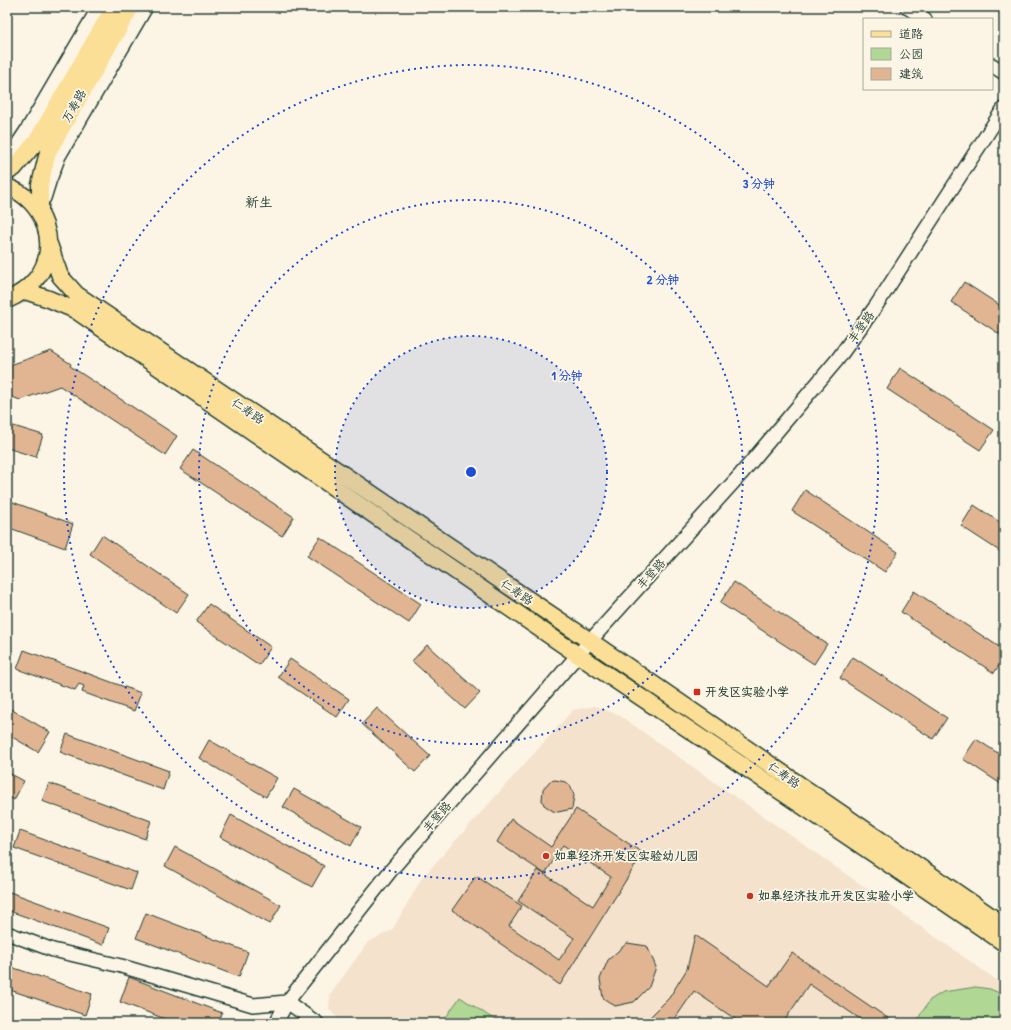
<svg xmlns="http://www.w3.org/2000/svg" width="1011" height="1030" font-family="'Patrick Hand','LXGW WenKai TC',sans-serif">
  <rect width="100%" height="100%" fill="#fcf5e5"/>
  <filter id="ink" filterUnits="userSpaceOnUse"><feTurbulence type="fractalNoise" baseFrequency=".025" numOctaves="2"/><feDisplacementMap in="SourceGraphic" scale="8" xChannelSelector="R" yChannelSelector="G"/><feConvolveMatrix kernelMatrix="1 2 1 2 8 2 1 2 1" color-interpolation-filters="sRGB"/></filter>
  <g filter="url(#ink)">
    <path fill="#f4e2cc" d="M595,706l24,9 385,270v38h-661l-5,-4 -9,-10 1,-14 38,-53 24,-12 30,-52 151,-168z"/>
    <path fill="#b0d894" stroke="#688a64" d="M976,987l14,2 14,6v28h-89l15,-23 13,-8z
      M460,997l35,23 -2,3h-51z"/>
    <path fill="#e1b592" stroke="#1f3d34" d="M964,282l40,26v29l-53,-35z
      M51,351l20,13 -1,2 107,70 -12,19 -105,-69 -40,14 -13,-5v-29z
      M900,368l94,62 -14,20 -93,-61z
      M7,424l36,11 -7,22 -29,-9z
      M193,450l101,67 -12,19 -102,-67z
      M805,490l93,62 -13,20 -93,-61z
      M7,500l66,24 -8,24 -58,-21z
      M974,505l30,20v29l-43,-28z
      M102,535l87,59 -13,19 -86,-59z
      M320,537l101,67 -12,19 -102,-67z
      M734,582l93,62 -13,20 -94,-61z
      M914,591l90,59v8l-10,15 -93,-61z
      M209,604l62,43 -12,18 -63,-43z
      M427,645l53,48 -15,16 -53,-48z
      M24,650l117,43 -7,18 -52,-19 2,-6 -5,-2 -4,6 -58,-21z
      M853,657l94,61 -14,21 -93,-61z
      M290,659l59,40 -12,18 -59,-40z
      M7,707l43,25 -12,20 -31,-18z
      M377,708l53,48 -15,16 -53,-48z
      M67,734l102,37 -6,19 -103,-38z
      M976,739l28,18v29l-41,-27z
      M209,740l68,38 -11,19 -67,-39z
      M7,772l17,9 -10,19 -7,-4z
      M555,780l11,2 4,3 4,10 -2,14 -14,3 -5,-1 -9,-6 -2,-5 1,-11 7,-8z
      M49,783l102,38 -6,18 -103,-38z
      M294,789l67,38 -10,19 -68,-39z
      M576,809l67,44 -83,132 -108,-75 24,-34 46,30 -13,20 50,34 15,-22 -56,-37 20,-31 55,36 18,-29 -48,-32 -18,29 -48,-32 14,-23 40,28z
      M231,815l93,51 -12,21 -92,-50z
      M20,831l117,42 -6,17 -117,-42z
      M175,847l106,58 -11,19 -105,-58z
      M7,891l102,37 -6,17 -96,-35z
      M146,913l102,39 -9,25 -103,-39z
      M695,935l74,51 23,-33 103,70h-29l-57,-39 -26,39h-42l-47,-32 -22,32h-28l25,-25 18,-29z
      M627,943l20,3 9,21 -7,20 -15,15 -19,4 -12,-8 -3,-19 8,-19z
      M11,967l81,27 -7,21 -78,-26v-9z
      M129,977l93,36 -3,10h-43l-56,-21z"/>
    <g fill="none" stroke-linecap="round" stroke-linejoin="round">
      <defs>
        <path id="minor" d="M907,7l18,12
          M992,65l12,8
          M7,160l20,-30 72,-123
          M44,198l5,-16 10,-26 87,-149
          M7,933l46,17 68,16 132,39 34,-3 30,21
          M276,1023l11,-21 105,-133 198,-228 151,-167 96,-114 39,-54 128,-198"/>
        <path id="major" d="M7,172l7,-4 22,-26 78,-135
          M7,187c37,12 55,60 29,92 -8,10 -17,16 -29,21
          M40,213v-28l8,-33 83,-145
          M49,244l11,32 17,19 513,346 414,284
          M25,291l24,8 26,11 503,345 305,205 121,83"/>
      </defs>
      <use href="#minor" stroke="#1f3d34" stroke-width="16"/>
      <use href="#major" stroke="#1f3d34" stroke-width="19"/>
      <use href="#minor" stroke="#fcf5e5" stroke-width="13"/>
      <use href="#major" stroke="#fbdf96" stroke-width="16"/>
    </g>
  </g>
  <circle cx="471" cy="472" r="136" fill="#1d4ed8" fill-opacity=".12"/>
  <g fill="none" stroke="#1d4ed8" stroke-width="2" stroke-dasharray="2 4">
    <circle cx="471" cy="472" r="136"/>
    <circle cx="471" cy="472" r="272"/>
    <circle cx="471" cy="472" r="407"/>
  </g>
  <g fill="#c8321e" stroke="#fcf5e5" stroke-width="1.5">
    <rect x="693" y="688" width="8" height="8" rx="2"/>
    <circle cx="546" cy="856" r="4"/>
    <circle cx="750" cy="896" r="4"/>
  </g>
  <g text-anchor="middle" stroke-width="3.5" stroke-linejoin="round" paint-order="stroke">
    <g font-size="12" fill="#1f3d34" stroke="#fcf5e5">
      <text transform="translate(74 106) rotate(-60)" y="4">万寿路</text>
      <text transform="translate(861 327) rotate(-54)" y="4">丰登路</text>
      <text transform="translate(248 411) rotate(34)" y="4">仁寿路</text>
      <text transform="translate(651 574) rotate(-48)" y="4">丰登路</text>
      <text transform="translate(517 592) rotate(34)" y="4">仁寿路</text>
      <text transform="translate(784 775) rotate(35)" y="4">仁寿路</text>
      <text transform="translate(437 817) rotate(-49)" y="4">丰登路</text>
    </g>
    <g font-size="12" font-weight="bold" fill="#1f3d34" stroke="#fcf5e5" text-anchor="start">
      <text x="705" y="696">开发区实验小学</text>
      <text x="554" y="860">如皋经济开发区实验幼儿园</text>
      <text x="758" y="900">如皋经济技术开发区实验小学</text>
    </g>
    <g font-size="14" fill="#1f3d34" stroke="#fcf5e5">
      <text x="259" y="207">新生</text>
    </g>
  </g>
  <circle cx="471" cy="472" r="6" fill="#1d4ed8" stroke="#fcf5e5" stroke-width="2"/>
  <g font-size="12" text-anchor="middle" font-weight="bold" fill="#1d4ed8" stroke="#fcf5e5" stroke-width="3.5" stroke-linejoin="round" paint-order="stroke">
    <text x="759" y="188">3 分钟</text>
    <text x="663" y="284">2 分钟</text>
    <text x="567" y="380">1 分钟</text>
  </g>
  <rect width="1011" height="1030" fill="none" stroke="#fcf5e5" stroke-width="24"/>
  <rect x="12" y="12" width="987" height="1006" fill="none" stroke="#1f3d34" stroke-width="1.5" filter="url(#ink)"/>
  <rect x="863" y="18" width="130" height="72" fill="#fcf5e5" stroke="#a4ab9e"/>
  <rect x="871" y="31" width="20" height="6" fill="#fbdf96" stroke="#a4ab9e"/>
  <text x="899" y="38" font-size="12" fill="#1f3d34">道路</text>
  <rect x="871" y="48" width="20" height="12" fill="#b0d894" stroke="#a4ab9e"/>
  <text x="899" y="58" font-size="12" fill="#1f3d34">公园</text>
  <rect x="871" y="68" width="20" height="12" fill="#e1b592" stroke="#a4ab9e"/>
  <text x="899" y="78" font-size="12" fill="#1f3d34">建筑</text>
</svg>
